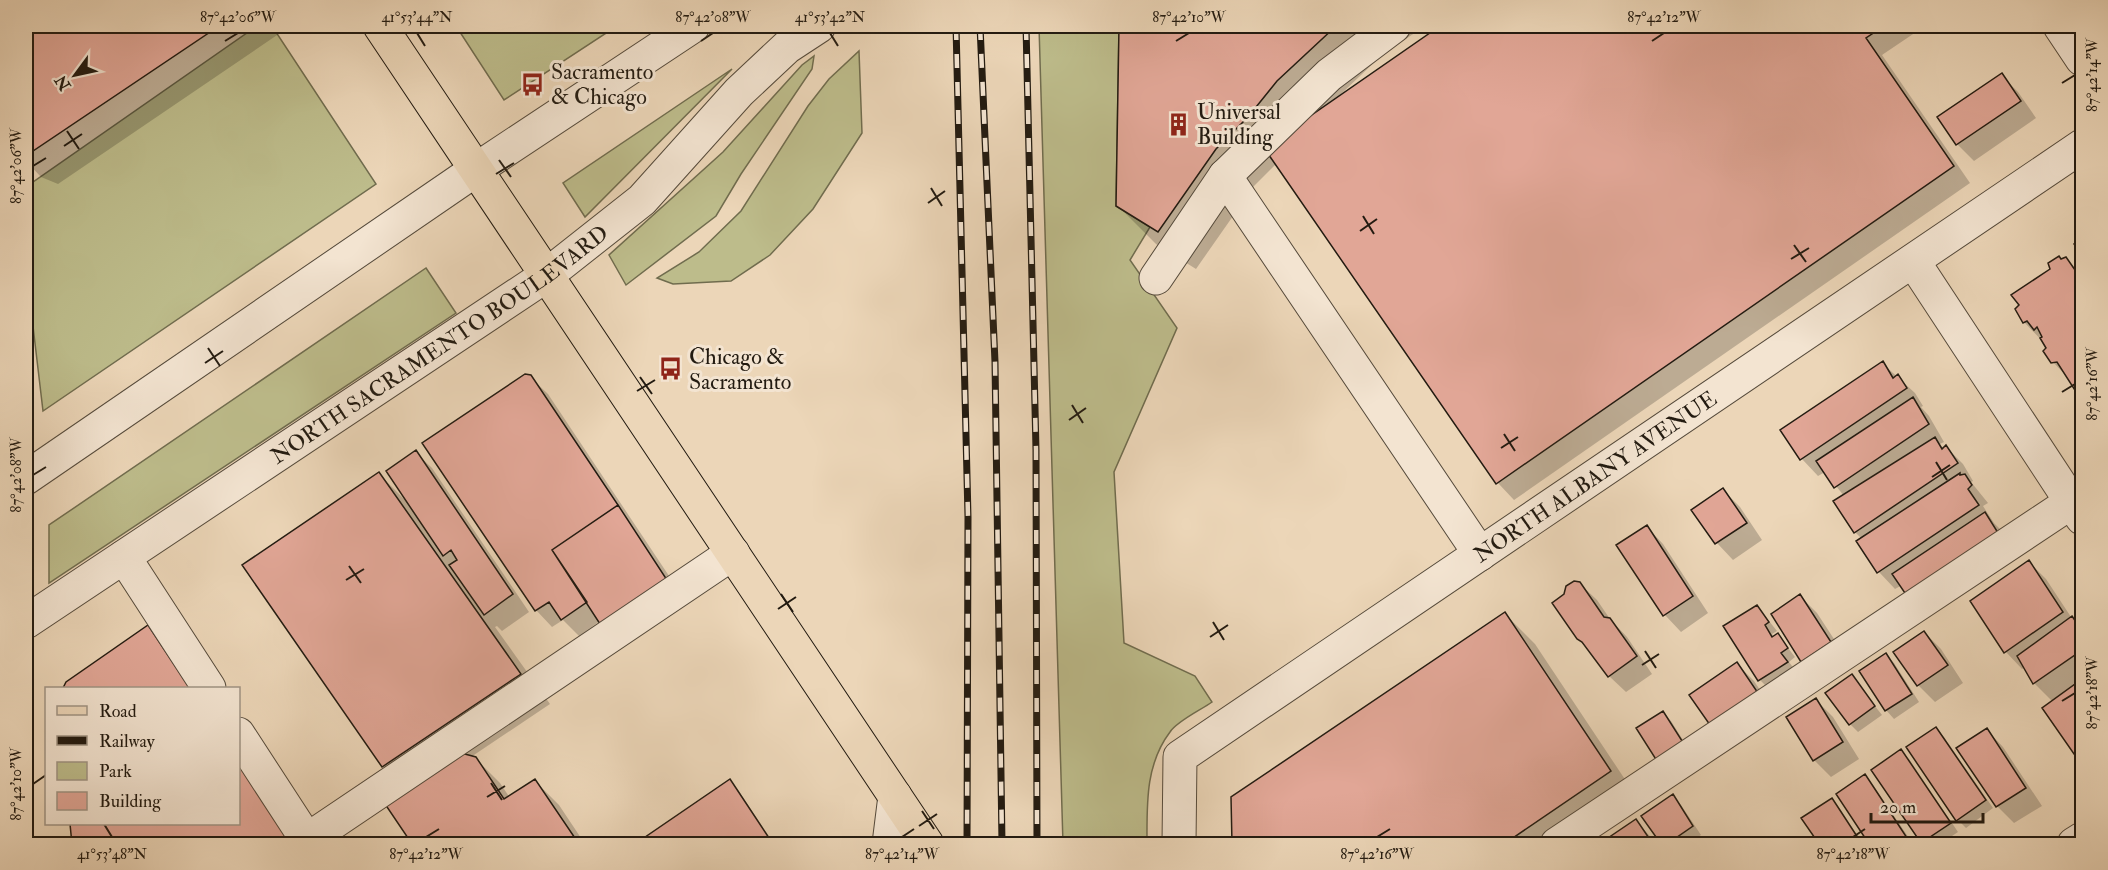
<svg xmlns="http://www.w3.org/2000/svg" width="2108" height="870" font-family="'IM FELL Double Pica',serif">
  <rect width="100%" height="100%" fill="#ecd6b8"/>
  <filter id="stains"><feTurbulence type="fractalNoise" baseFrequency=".00333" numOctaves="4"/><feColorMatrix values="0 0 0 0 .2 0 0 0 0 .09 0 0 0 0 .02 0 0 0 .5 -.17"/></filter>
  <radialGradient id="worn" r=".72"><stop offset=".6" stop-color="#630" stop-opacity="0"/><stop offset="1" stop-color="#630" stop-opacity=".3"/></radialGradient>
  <path fill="#bdbc8b" stroke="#706c4e" stroke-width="1.5" d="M257,26h15l104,158 -333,227 -17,-144v-80z
    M456,26h161l-113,74z
    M1039,26h80l-3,180 34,21 -20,33 47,68 -63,144 10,171 71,33 17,26c-11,8 -35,19 -42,30 -25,33 -23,73 -23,112h-84z
    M859,51l3,82 -49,76 -43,46 -39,26 -58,3 -16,-6 42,-26 42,-41 67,-105 21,-27z
    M814,56l-2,13 -71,105 -25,42 -90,69 -17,-30 114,-103 79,-87z
    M732,69l-147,148 -22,-34z
    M426,268l30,45 -407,270v-58z"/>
  <path fill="#0003" d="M26,26h258l2,3 -228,155 -17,-7 -15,-16z
    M1121,26h304l-43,29 -42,40 1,1 102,-70h482l-43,29 88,128 -456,317 -16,-17 -222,-319 -22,22 -58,83 -40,-25 -38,-38z
    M2001,75l17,17 18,26 -62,43 -17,-17 -18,-26z
    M2066,259l16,16v123l-11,-17 -18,-19 -4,-14 -25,-26 -7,-13 35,-39z
    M1882,363l33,30 8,13 -2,1 8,9 15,26 -4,2 4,5 2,-2 17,17 10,17 -2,1 17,21 -5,3 11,17 7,7 -106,59 -16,-17 -21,-31 4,-2 -7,-7 -11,-36 -19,-24 -7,4 -16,-17 -20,-29z
    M530,377l18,17 135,203 -83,24 -21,15 -16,-16 -11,7 -16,-17z
    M415,452l17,16 97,144 -27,19 -5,-5 -2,1 55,77 -79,53 4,1 25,25 10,15 25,-17 24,24 26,39h-172l-26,-40 20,-13 -24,-25 -139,-201 135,-91 27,27z
    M1723,490l17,17 22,33 -29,20 -16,-17z
    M1647,527l16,17 45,69 -27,19 -16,-17 -47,-69z
    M2029,562l17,17 25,38 11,12v135l-38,-56 9,-6 -19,-19 -9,-16 -3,2 -16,-17 -34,-51z
    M1579,583l18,17 13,19 17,18 25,37 -26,18 -17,-16 -18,-24 -13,-13z
    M1800,596l17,17 30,46 -45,2z
    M1757,606l20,25 -5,3 2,3 4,-2 17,22 -6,5 6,8 -27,18 -8,-8 -35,-53z
    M1505,614l30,30 105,158 -63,42h-344v-46z
    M148,627l24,24 25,37h-132l2,-5z
    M1924,632l17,17 22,34 -28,19 -17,-17z
    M1886,655l8,8 25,39 -25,17 -8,-9z
    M1737,664l17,17 20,30 -46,30z
    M1851,676l31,39 -24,17 -8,-8z
    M1816,700l17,17 26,42 -28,18 -17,-17z
    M1662,713l9,8 20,32 -25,15z
    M1936,729l8,8 49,71 -27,20 -8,-8 -50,-73z
    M1987,730l16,17 39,59 -28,17 -17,-17 -38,-58z
    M1900,751l9,8 49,73 -18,12h-16l-2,-2 -49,-72z
    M1865,776l8,9 40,59h-42l-33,-49z
    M729,781l9,9 36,54h-137z
    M1673,796l8,9 20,30 -14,9h-24l-19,-28z
    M1832,800l8,9 23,35h-43l-17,-25z
    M1636,821l21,23h-48l-2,-3z
    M71,824h167l64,20h-229z"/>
  <path fill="#e1a696" stroke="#231b11" stroke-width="1.5" d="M26,26h193l-192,129h-1z
    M1119,26h217l-59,55 -29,36 -32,32 -58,83 -42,-26z
    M1440,26h444l-18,12 88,128 -458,318 -232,-336z
    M2002,73l19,28 -65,44 -19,-28z
    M2082,238v19l-8,-13z
    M2059,256l2,3 5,-2 16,23v36l-1,2 1,3v75l-2,2 -23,-36 -6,1 -8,-12 3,-3 -6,-10 2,-1 -5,-10 -3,3 -7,-9 -4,2 -8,-14 4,-4 -8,-10 39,-26 -2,-6z
    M1883,361l10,17 5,-4 9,14 -107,72 -20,-30z
    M525,374l6,1 87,130 -66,45 35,52 -26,18 -12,-18 -14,9 -113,-168z
    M1913,397l16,27 -95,64 -18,-27z
    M1935,437l7,12 4,-4 12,18 -104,70 -21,-32z
    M416,450l97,144 -29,21 -35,-50 8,-5 -6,-10 -8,6 -57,-85z
    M379,472l142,202 -139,93 -140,-202z
    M1960,473v2l5,-1 7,11 -4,4 11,16 -102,68 -21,-32z
    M1723,488l24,35 -32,21 -24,-34z
    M618,505l49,75 -67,44 -48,-74z
    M1985,512l15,24 -91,63 -17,-25z
    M1647,525l46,71 -30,20 -47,-71z
    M2029,560l34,52 -59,41 -34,-52z
    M1574,581l6,1 24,35 6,1 27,38 -29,21 -26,-35 -5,-3 -25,-36 12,-9 2,-8z
    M1800,594l31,48 -30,20 -30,-48z
    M1757,605l12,17 -4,3 7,12 6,-4 10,15 -7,5 7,9 -30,19 -35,-55z
    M1505,612l106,159 -107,73h-272l-1,-47z
    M2072,616l10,15v19l-49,34 -16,-28z
    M148,625l42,63h-127l3,-6z
    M1924,631l24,34 -31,21 -24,-34z
    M1886,653l26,41 -27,17 -26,-40z
    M1737,662l21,31 -48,32 -21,-30z
    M1852,674l23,32 -26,19 -24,-32z
    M2082,679v84l-1,1 -39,-56z
    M1816,698l27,44 -30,19 -27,-44z
    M1663,711l21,33 -27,17 -21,-33z
    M1936,727l50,73 -30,21 -50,-74z
    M1987,728l39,60 -30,19 -40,-59z
    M1901,749l50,74 -30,20 -50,-73z
    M461,753l15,4 28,42 31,-20 44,65h-167l-27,-40z
    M238,760l57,84h-223l-2,-20h168z
    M1865,774l46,70h-42l-33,-50z
    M730,779l43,65h-138z
    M1673,794l20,32 -26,18h-6l-20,-28z
    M1832,798l30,46h-43l-18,-26z
    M1636,819l17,25h-46l-2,-4z"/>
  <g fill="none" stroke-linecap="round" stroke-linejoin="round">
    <defs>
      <g id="minor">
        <path d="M2060,26l22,33"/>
        <path d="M1225,176l255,378"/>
        <path d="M1913,261l169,257"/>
        <path d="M1156,278l69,-102 104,-101 65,-49"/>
        <path d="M26,478l451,-309 216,-143"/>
        <path d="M124,557l85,131"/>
        <path id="s1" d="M26,622l521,-347 95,-75 97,-108 48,-45 32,-21"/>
        <path d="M238,734l69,106 426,-287"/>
        <path d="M889,844l6,-48"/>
        <path id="s2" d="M1179,844l1,-87 902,-611"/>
        <path d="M1557,844l525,-349"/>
        <path d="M2074,844l8,-5"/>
      </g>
      <path id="major" d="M380,26l547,818"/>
    </defs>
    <use href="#minor" stroke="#554a3b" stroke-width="35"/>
    <use href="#major" stroke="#231b11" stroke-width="35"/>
    <use href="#minor" stroke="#f3e4d1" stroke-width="33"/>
    <use href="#major" stroke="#ecd6b8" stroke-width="33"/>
    <defs>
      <path id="rail" d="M956,26l12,491 -1,327
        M980,26l15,336 7,482
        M1026,26l10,424 1,394"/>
    </defs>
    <use href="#rail" stroke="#231b11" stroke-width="7"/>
    <use href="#rail" stroke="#f3e4d1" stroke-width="4.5" stroke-dasharray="14" stroke-linecap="butt"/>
  </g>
  <path fill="none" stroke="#231b11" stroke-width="2" d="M417,33l8,13M830,33l8,13M225,41l13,-8M701,41l12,-8M1176,41l13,-8M1652,41l12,-8M2062,83l13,-8M67,131l12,18M64,146l18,-12M499,160l12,17M33,166l13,-8M496,174l18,-11M931,188l11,18M928,203l17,-12M1363,216l11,18M1360,231l17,-12M1794,245l12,17M1791,259l18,-11M208,348l12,18M205,363l18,-12M640,377l12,17M637,391l18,-11M2062,392l13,-8M1072,405l11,18M1069,420l17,-12M1504,434l11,17M1501,448l17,-11M1936,462l11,18M33,475l13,-8M1932,477l18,-12M349,566l12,17M346,580l18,-11M781,594l12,18M778,609l18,-12M1213,622l11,18M1210,637l18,-12M1645,651l11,17M1642,665l17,-11M2062,701l13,-8M491,783l11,17M33,784l13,-9M487,797l18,-11M922,811l12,18M104,824l8,13M919,826l18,-12M426,837l13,-8M902,837l12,-8M1377,837l13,-8M1853,837l12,-8"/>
  <defs>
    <symbol id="bus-bare" viewBox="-9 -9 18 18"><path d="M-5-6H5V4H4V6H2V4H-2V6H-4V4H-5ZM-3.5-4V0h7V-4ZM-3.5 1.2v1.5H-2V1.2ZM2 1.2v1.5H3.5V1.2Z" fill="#8f2418" stroke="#f3e4d1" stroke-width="2.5" paint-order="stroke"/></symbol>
    <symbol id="building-bare" viewBox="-9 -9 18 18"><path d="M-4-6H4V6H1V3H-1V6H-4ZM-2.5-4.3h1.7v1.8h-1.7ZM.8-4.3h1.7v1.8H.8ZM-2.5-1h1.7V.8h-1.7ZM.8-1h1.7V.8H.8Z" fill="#8f2418" stroke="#f3e4d1" stroke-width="2.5" paint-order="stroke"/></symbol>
  </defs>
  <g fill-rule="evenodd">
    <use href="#bus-bare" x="516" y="68" width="33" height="33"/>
    <use href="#building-bare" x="1162" y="108" width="33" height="33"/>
    <use href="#bus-bare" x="654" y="352" width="33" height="33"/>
  </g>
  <g text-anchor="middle" stroke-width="6" stroke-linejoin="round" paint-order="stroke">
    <g font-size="22" fill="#231b11" stroke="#f3e4d1" text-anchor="start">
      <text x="551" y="79">Sacramento<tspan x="551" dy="25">&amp; Chicago</tspan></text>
      <text x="1197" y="119">Universal<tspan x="1197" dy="25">Building</tspan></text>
      <text x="689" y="364">Chicago &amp;<tspan x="689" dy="25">Sacramento</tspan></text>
    </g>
    <g font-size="22" fill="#231b11" stroke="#f3e4d1">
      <text dy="8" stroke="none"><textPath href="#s1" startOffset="498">NORTH SACRAMENTO BOULEVARD</textPath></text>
      <text dy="8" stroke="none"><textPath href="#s2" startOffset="588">NORTH ALBANY AVENUE</textPath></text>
    </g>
  </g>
  <rect width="2108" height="870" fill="none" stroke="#ecd6b8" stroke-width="66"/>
  <rect x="45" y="687" width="195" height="138" fill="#f3e4d1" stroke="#a09484" stroke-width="1.5"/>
  <rect x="57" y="706" width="30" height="9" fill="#ecd6b8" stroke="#a09484" stroke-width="1.5"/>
  <text x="99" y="717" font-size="18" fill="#231b11">Road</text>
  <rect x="57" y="736" width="30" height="9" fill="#231b11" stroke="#a09484" stroke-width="1.5"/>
  <text x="99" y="747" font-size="18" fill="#231b11">Railway</text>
  <rect x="57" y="762" width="30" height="18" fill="#bdbc8b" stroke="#a09484" stroke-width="1.5"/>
  <text x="99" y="777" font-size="18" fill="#231b11">Park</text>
  <rect x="57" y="792" width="30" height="18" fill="#e1a696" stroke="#a09484" stroke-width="1.5"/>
  <text x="99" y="807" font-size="18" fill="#231b11">Building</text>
  <g transform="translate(75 75) rotate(237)" stroke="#f3e4d1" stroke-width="4.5" paint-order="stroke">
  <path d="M0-4.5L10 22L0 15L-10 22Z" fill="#231b11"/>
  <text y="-9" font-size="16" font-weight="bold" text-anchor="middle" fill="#231b11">N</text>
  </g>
  <path d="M1871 813v9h112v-9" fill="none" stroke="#231b11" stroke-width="3"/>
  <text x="1880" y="813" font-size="18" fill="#231b11" stroke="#f3e4d1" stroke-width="4.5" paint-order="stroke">20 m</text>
  <rect x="33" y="33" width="2042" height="804" fill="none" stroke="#231b11" stroke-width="2"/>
  <g font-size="15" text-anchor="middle" fill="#231b11">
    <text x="238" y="22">87°42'06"W</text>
    <text x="417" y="22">41°53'44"N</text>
    <text x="713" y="22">87°42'08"W</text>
    <text x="830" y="22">41°53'42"N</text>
    <text x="1189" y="22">87°42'10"W</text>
    <text x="1664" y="22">87°42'12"W</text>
    <text transform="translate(2092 75) rotate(-90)" y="5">87°42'14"W</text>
    <text transform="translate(16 166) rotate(-90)" y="5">87°42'06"W</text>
    <text transform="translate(2092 384) rotate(-90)" y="5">87°42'16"W</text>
    <text transform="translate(16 475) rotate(-90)" y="5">87°42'08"W</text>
    <text transform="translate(2092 693) rotate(-90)" y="5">87°42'18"W</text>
    <text transform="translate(16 784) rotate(-90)" y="5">87°42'10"W</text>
    <text x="112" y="859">41°53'48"N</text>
    <text x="426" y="859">87°42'12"W</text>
    <text x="902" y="859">87°42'14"W</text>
    <text x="1377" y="859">87°42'16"W</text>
    <text x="1853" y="859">87°42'18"W</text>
  </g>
  <rect width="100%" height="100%" filter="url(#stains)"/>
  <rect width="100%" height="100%" fill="url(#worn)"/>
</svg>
